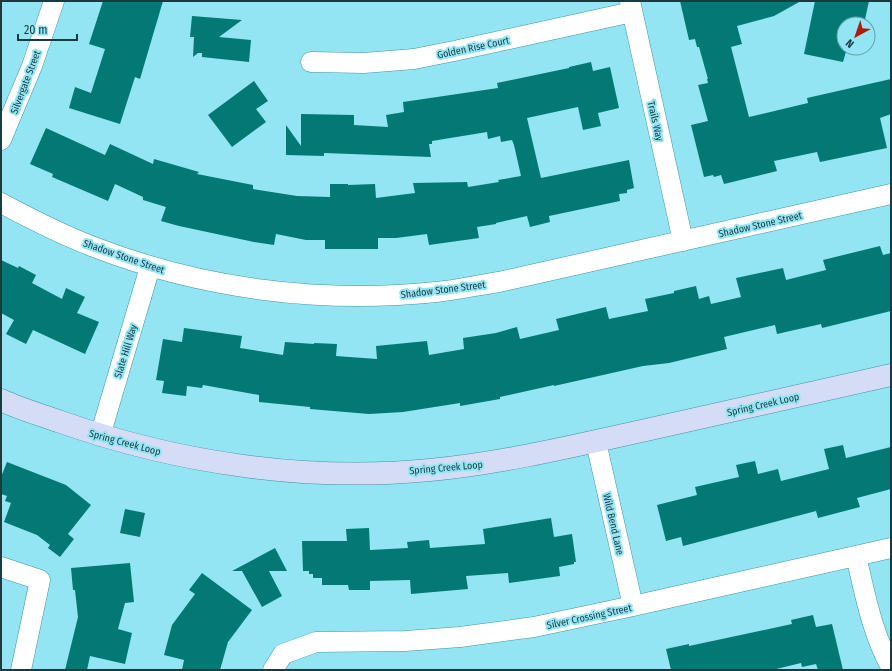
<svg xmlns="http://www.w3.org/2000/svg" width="892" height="671" font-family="'Fira Sans Condensed',sans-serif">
  <rect width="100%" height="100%" fill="#93e5f3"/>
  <path fill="#027974" d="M103,1h60l-23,78 -5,-2 -15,47 -51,-16 6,-21 16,6 14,-44 -16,-5z
    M680,1h121l-27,15 -37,10 5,18 -11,3 18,70 59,-14 -1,-5 84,-19v35l-11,4 7,30 -67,14 -3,-10 -43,9 3,10 -53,13 -3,-9 -7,2 -1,-2 -9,2 -13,-52 17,-4 -10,-36 10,-2 -1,-4h1l-9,-32h-2l-2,-8 -6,1z
    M815,1h54l-5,23h-9l-2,-6 -1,6h-8v24h3l-4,14 -39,-8z
    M192,16l50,4 -23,17 32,3 -2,22 -47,-5v-4h-4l-5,4 1,-20h-4z
    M591,62l2,9 17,-4 9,41 -21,5 3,13 -18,4 -5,-23 -51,11 14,60 88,-18 5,28 -7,2v3l-8,1 1,7 -71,15 1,6 -20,5 -3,-11 -31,7v1l-19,3 2,11 -50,7 -2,-11 -31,4h-18v11h-53v-9h-19l-30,-6 -2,11 -20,-3 -75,-16 -18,-5 5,-14 -23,-7v-3l-28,-13 -7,17 -56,-24 1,-3 -23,-10 16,-36 59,27 5,-11 43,20 1,-5 45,13 -2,2 56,11v4l44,7 33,1v-13h18v1l27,-1 1,14 39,-5 -2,-10 54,-1 1,5 31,-5 -1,-2 23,-4 -7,-31 -2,-5 -11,2 -1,-6 -12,3 -1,-7 -55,9v3h-3l2,13 -107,-4v3l-38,-1v-30l15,21v-32l53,1v10l34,2 -2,-12 18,-3 -1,-10 95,-14 -1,-5 72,-15v-1z
    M254,81l14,20 -12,8 10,13 -34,25 -24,-32z
    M880,246l3,9 8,-2v58l-69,17 -1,-4 -44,10 -2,-9 -51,12 3,12 -58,14 -26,3 -89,20v-1l-54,12v2l-40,7v-3l-57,9 -34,2 -59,-5v-2l-51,-5v-7l-56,-10 -1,3 -15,-2 -1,10 -24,-3 2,-12 -8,-1 7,-41 19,3 2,-14 58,8 -2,12 43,7 2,-13 29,2v-1l23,1 -1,12 41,3 -1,-13 51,-5 2,14 35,-6 -1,-11 33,-5 21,-6 3,12 39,-9 -3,-11 50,-12 3,12 39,-8 -3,-12 29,-6v-2l22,-5 3,13 10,-3 2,8 30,-7 -5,-19 47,-10 3,12 40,-10 -3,-10z
    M1,260l17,8 1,-2 17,9 -4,8 30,16 4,-11 19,9 -8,16 22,9 -14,32 -52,-24 -7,14 -20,-10 8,-14 -13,-7z
    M843,445l3,13 45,-11v42l-34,9 3,9 -42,11 -2,-7 -133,35 -2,-9 -15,4 -9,-36 40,-10 -2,-8 44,-10 -3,-12 19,-4 3,13 20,-5 3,12 48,-12 -5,-20z
    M7,462l59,23 25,20 -23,29 6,5 -14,18 -12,-9 2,-3 -13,-10 -33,-13 7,-19 -6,-2 2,-5 -6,-2v-17z
    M125,509l20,4 -5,24 -20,-4z
    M551,518l3,19 18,-3 4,28h-2v2l-15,3 1,9 -51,7 -1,-10 -42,3 2,13 -57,5 -1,-14 -40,1v9h-21l-1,-5h-26v-7h-9v-4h-4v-3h-6l-1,-30h45l-1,-12 23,-1 1,22 38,-2 -1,-6 22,-2 1,8 55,-4 -2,-15z
    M275,548l12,23h-18l13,25 -20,11 -20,-36h-10z
    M130,563l4,39 -9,1 -7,26 14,4 -7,31 -35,-8 -3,14h-22l13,-53 -3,-27h-2l-2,-22z
    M202,573l50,37 -24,32 -8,28h-38l2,-10 -20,-5 8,-30 23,-31 -6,-4z
    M813,615l3,12 16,-3 11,46h-25l-2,-6 -14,3 -1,-4 -29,7h-101l-5,-21 23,-5v2l103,-22 -1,-4z"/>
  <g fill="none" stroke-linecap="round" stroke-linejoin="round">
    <defs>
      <path id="street" d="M630,1l53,240
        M311,62l53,1 50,-4 40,-8 178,-39
        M1,140l31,-74 22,-65
        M1,203c30,16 61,32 93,44 108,42 227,57 342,45 21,-2 42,-7 63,-10l392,-88
        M100,436l50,-169
        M596,442l37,164
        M856,556c9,38 16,77 35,111
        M1,567l39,13 -19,90
        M273,670l10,-16 33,-12 89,-1 55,-4 74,-10 99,-21 258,-58"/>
      <path id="secondary" d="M1,400c19,9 40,15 60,22 117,41 245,60 369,48 73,-7 144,-24 216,-40 81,-18 163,-36 245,-55"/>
    </defs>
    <use href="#street" stroke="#4194a1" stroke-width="21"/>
    <use href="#secondary" stroke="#4194a1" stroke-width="23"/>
    <use href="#street" stroke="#fff" stroke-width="20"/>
    <use href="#secondary" stroke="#d4dcf6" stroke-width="22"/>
  </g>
  <g text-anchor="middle" stroke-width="4" stroke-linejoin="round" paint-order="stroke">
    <g font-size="10" fill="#183a40" stroke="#93e5f3">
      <text transform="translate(473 47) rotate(-12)" y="4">Golden Rise Court</text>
      <text transform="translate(25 82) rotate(-69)" y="4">Silvergate Street</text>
      <text transform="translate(656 121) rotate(77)" y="4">Trails Way</text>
      <text transform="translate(760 224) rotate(-13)" y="4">Shadow Stone Street</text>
      <text transform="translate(124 256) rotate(19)" y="4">Shadow Stone Street</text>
      <text transform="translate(443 289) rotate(-7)" y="4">Shadow Stone Street</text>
      <text transform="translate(125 351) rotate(-73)" y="4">Slate Hill Way</text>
      <text transform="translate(763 404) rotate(-13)" y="4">Spring Creek Loop</text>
      <text transform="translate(125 442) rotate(15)" y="4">Spring Creek Loop</text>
      <text transform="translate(446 467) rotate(-5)" y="4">Spring Creek Loop</text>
      <text transform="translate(614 524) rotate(77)" y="4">Wild Bend Lane</text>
      <text transform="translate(589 616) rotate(-12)" y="4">Silver Crossing Street</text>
    </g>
  </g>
  <rect width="892" height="671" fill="none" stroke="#183a40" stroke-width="4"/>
  <g transform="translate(856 36) rotate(220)"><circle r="19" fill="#93e5f3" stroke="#62a1ab"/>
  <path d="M0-3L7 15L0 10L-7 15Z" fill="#ac1c0f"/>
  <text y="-6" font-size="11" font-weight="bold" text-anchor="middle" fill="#183a40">N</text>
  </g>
  <path d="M18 34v6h59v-6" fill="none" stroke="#183a40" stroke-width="2"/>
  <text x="24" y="34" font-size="12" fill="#183a40" stroke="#93e5f3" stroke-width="3" paint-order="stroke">20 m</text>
</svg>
